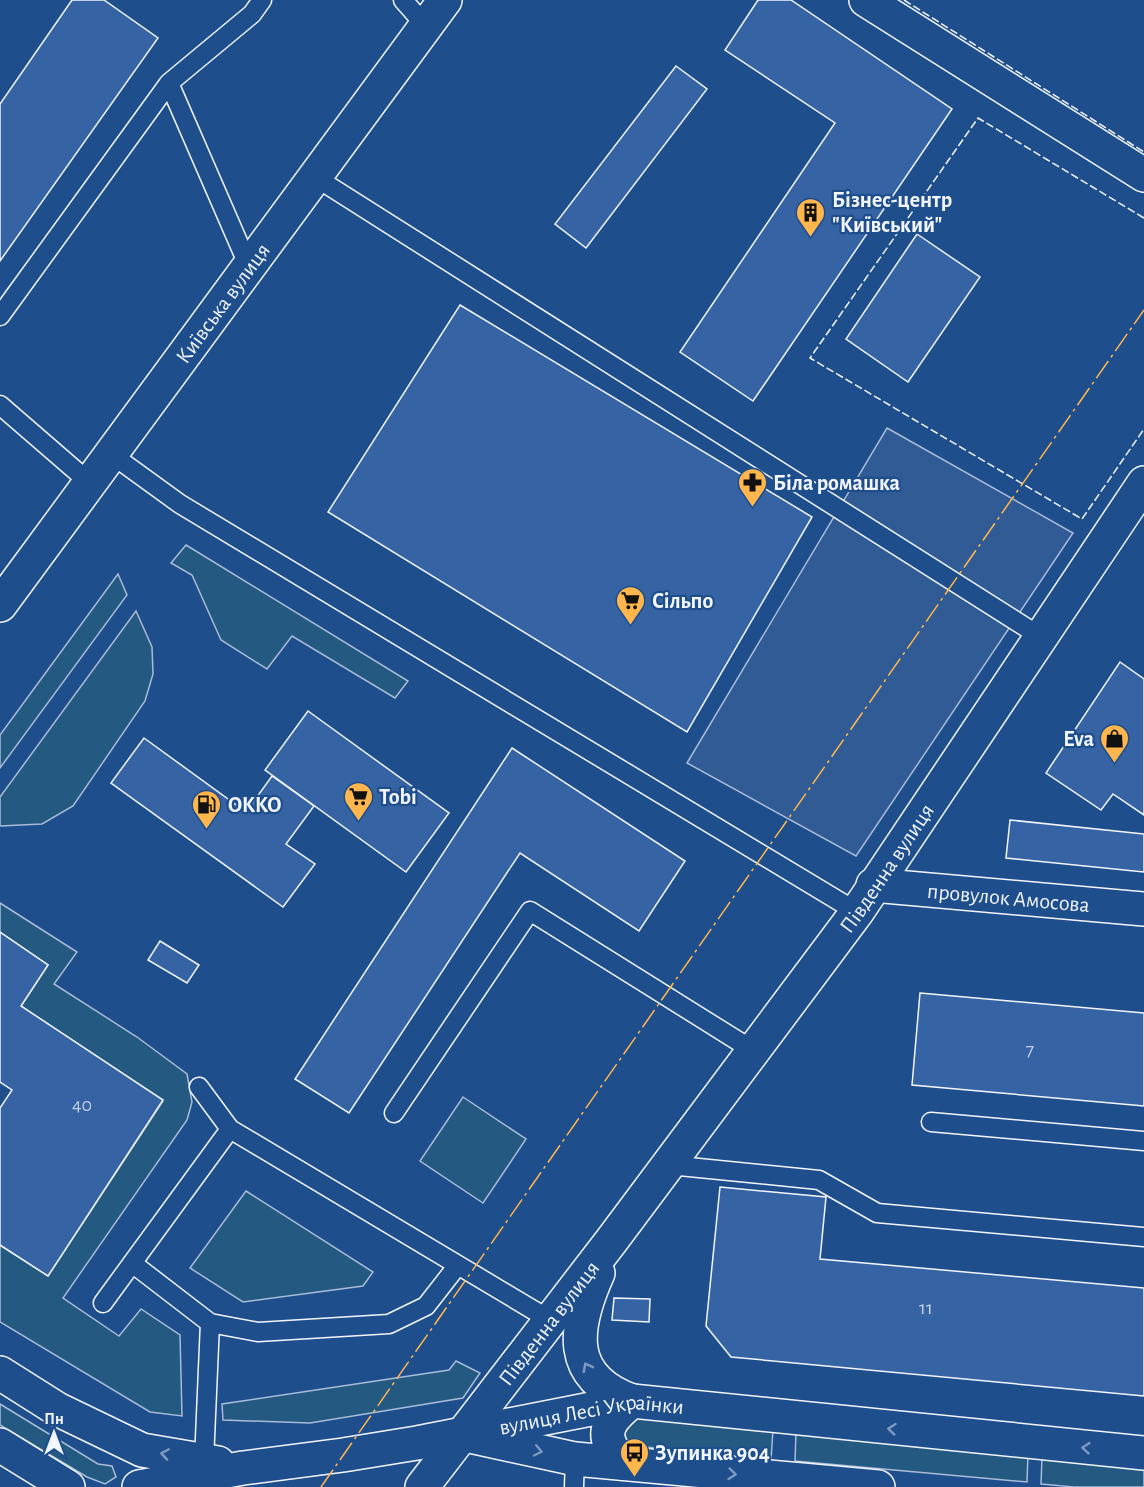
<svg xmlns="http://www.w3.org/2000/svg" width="1144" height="1487" font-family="'Alegreya Sans',sans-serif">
  <rect width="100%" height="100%" fill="#1f4e8c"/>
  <path fill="#245a82" stroke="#a8bbd7" stroke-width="1.5" d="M186,545l222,136 -13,17 -103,-62 -25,33 -46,-29 -29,-65 -21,-12z
    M118,574l9,21 -127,173v-33z
    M136,611l16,36 1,27 -8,27 -72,105 -31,18 -42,2v-29z
    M0,903l77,49 -23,32 83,53 50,37 5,28 -5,18 -124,178 56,38 22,-27 39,26 2,81 -32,-4 -150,-90v-77l48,31 115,-175 -142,-95 27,-41 -48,-33z
    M463,1097l63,42 -43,64 -63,-42z
    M246,1191l127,81 -10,14 -120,16 -53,-34z
    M456,1361l24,12 -17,25 -153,25 -87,-3 -1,-16 227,-34z
    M0,1404l98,60 14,2 4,11 -11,7 -18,-7 -87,-52z
    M638,1416l135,14 -2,30 -135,-14 -15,-10z
    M796,1432l232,22 -1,28 -232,-21z
    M1042,1457l102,11v19h-70l-33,-3z"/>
  <path fill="#305b95" stroke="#a8bbd7" stroke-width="1.5" d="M887,428l186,105 -217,323 -169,-93z"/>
  <path fill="#3563a3" stroke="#f2f6ff" stroke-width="1.5" d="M72,0h32l54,38 -158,223v-157z
    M758,0h33l161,109 -199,292 -73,-49 155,-229 -110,-73z
    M676,66l31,23 -121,159 -31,-24z
    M917,234l63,43 -72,105 -62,-43z
    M460,305l352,212 -125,215 -359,-220z
    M1120,662l24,17v136l-31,-21 -12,16 -55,-37z
    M308,711l141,102 -43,59 -141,-102z
    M144,738l102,74 26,-36 42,30 -28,38 29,20 -32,43 -172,-124z
    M512,748l173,113 -46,70 -119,-78 -171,260 -54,-34z
    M1010,820l134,14v38l-138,-14z
    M0,932l48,33 -27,41 142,94 -115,176 -48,-31v-137l12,-18 -12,-8z
    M160,941l39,24 -12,18 -39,-23z
    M920,993l224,20v93l-232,-21z
    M720,1187l106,10 -6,62 324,29v108l-413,-39 -25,-31z
    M614,1298l36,1 -1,23 -37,-2z"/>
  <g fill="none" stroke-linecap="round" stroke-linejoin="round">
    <defs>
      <path id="lane" d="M403,0l22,25
        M315,177l726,460
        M249,267l-80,-184 83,-69 10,-14
        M0,316l169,-233
        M0,405l90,78
        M111,454l69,50 677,408
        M199,1087l31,42 320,191
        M394,1113l136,-202 224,140
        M931,1122l213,19
        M669,1165l150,15 58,33 267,24
        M132,1263l78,60 48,9 131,-8 37,-18 32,-41
        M103,1303l127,-174
        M204,1461l6,-138
        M574,1487l1,-28"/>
      <g id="street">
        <path d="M866,0l278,175"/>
        <path id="s1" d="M873,885l271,24"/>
        <path d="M598,1273c-24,54 -33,104 34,128"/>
        <path d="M0,1373l57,36 85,41 76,13"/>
        <path d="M474,1437l101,22 303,28"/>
        <path d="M0,1445l68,42"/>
        <path d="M622,1463c-23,-28 -17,-40 10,-62"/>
        <path id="s2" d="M139,1487l104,-19 100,-13 74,-12 215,-42 512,52"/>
        <path id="s3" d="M422,1487l190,-247 245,-328 287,-429"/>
      </g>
      <g id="secondary">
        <path id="s4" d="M0,605l445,-605"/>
      </g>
    </defs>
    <use href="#lane" stroke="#f2f6ff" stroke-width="21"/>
    <use href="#street" stroke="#f2f6ff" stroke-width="36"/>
    <use href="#secondary" stroke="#f2f6ff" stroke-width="36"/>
    <use href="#lane" stroke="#1f4e8c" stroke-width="18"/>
    <use href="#street" stroke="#1f4e8c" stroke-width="33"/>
    <use href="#secondary" stroke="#1f4e8c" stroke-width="33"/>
    <path stroke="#f2f6ff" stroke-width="1.5" stroke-dasharray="8 3" stroke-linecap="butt" d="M904,0l240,152
      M1144,218l-166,-100 -168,240 272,161 62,-90"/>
    <path stroke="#ffb74d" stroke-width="1.5" stroke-dasharray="21 4.5 3 4.5" stroke-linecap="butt" d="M321,1487l823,-1177"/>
  </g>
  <defs><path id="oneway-chevron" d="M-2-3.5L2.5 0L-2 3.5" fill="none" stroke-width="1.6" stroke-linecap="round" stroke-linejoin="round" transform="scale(1.5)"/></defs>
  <g stroke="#7e9ac0">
    <use href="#oneway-chevron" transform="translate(587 1367) rotate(-118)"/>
    <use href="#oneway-chevron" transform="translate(892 1429) rotate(-174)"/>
    <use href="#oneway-chevron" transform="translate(1086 1448) rotate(-175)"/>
    <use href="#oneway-chevron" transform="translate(538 1451) rotate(12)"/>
    <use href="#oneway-chevron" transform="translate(165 1454) rotate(-171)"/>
    <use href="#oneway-chevron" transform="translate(732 1474) rotate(6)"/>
  </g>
  <defs>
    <symbol id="building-pin" viewBox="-11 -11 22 30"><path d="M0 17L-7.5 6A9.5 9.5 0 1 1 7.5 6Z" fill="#ffb74d" stroke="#1f4e8c"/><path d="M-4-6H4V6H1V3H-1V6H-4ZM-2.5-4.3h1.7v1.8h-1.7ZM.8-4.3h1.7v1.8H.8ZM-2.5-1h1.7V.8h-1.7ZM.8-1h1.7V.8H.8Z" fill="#111"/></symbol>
    <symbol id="pharmacy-pin" viewBox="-11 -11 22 30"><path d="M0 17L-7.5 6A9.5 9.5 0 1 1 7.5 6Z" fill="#ffb74d" stroke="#1f4e8c"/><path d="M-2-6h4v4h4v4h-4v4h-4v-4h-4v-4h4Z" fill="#111"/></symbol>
    <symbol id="supermarket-pin" viewBox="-11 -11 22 30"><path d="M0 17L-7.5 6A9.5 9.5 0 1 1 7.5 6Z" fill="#ffb74d" stroke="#1f4e8c"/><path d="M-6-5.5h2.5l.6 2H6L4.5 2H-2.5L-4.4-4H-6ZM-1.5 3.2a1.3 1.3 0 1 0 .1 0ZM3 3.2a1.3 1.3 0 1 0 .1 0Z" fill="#111"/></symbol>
    <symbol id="shop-pin" viewBox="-11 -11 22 30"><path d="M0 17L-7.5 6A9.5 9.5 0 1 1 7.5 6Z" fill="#ffb74d" stroke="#1f4e8c"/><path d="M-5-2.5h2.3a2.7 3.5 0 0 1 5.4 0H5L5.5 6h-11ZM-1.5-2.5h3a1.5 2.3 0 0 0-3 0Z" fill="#111"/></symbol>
    <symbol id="fuel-pin" viewBox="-11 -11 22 30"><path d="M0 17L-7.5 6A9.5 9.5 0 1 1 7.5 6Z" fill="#ffb74d" stroke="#1f4e8c"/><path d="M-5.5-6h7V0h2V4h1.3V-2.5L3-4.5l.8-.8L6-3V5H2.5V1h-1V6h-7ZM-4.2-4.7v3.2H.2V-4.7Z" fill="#111"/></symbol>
    <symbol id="bus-pin" viewBox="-11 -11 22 30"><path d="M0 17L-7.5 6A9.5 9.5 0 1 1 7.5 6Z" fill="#ffb74d" stroke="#1f4e8c"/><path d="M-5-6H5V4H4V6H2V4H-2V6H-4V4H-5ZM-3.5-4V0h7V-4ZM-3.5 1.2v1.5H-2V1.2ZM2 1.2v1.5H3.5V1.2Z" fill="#111"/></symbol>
  </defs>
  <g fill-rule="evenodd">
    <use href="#building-pin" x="794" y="196" width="33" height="45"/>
    <use href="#pharmacy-pin" x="736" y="466" width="33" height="45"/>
    <use href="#supermarket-pin" x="614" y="584" width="33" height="45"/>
    <use href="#shop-pin" x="1098" y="722" width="33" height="45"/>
    <use href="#supermarket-pin" x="342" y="780" width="33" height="45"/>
    <use href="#fuel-pin" x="190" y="788" width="33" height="45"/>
    <use href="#bus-pin" x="618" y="1436" width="33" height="45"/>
  </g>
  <g text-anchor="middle" stroke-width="4.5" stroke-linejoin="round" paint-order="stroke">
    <g font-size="20" fill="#c3d1e8">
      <text x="1030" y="1056">7</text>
      <text x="82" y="1111">40</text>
      <text x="926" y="1314">11</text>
    </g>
    <g font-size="22" font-weight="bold" fill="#f2f6ff" stroke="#1f4e8c" text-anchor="start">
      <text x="832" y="207">Бізнес-центр<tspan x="832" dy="25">"Київський"</tspan></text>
      <text x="773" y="490">Біла ромашка</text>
      <text x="652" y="608">Сільпо</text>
      <text x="1094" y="746" text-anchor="end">Eva</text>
      <text x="379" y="804">Tobi</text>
      <text x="228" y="812">OKKO</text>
      <text x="655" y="1460">Зупинка 904</text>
    </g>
    <g font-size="22" fill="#f2f6ff" stroke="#1f4e8c">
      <text dy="8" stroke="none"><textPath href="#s4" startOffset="375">Київська вулиця</textPath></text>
      <text dy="8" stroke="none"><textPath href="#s3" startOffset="774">Південна вулиця</textPath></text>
      <text dy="8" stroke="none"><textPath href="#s1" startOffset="136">провулок Амосова</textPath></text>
      <text dy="8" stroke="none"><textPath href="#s3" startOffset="207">Південна вулиця</textPath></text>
      <text dy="8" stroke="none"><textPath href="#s2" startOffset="459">вулиця Лесі Українки</textPath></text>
    </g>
  </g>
  <g transform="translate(54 1433)" stroke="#1f4e8c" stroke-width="4.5" paint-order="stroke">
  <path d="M0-4.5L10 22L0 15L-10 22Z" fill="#f2f6ff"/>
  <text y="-9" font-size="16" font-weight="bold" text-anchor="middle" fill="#f2f6ff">Пн</text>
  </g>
</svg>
